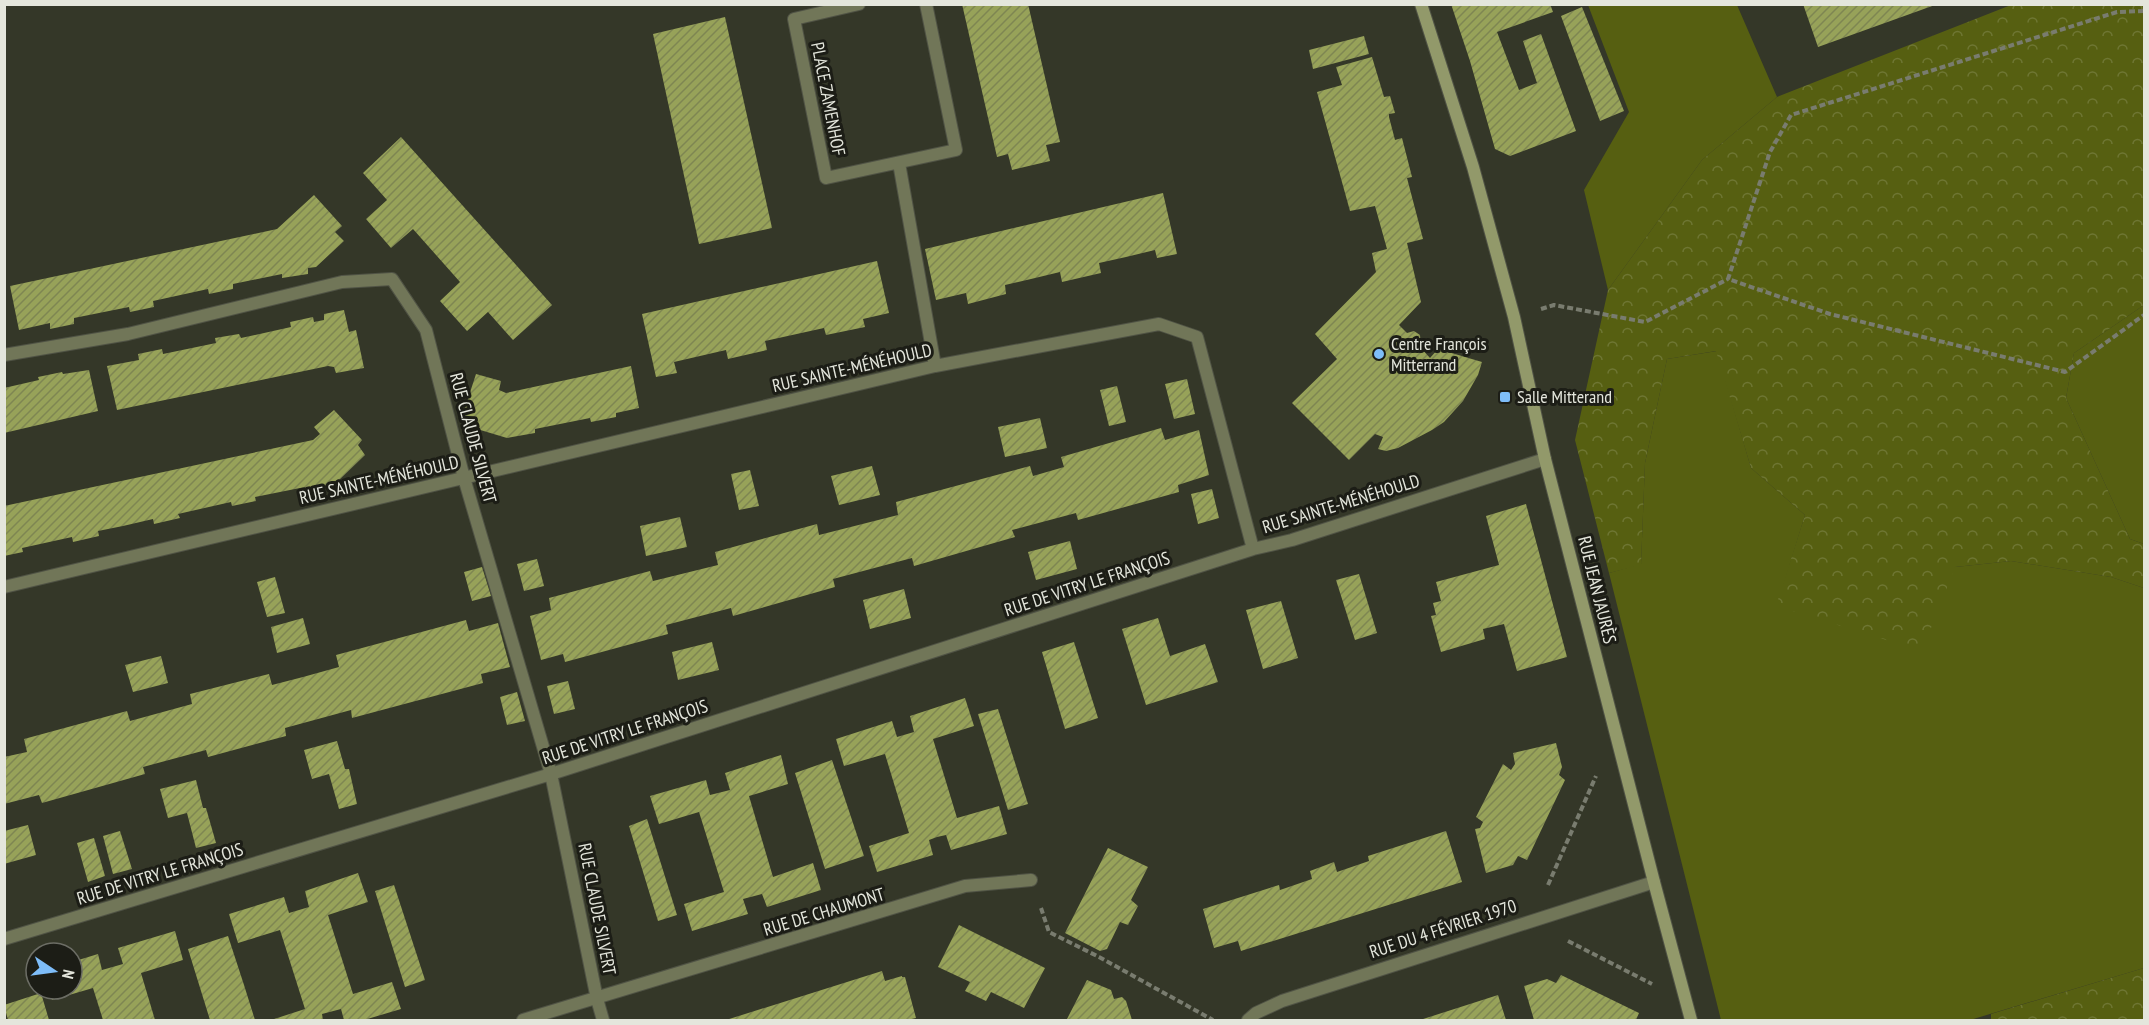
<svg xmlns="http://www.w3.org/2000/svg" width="2149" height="1025" font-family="'PT Sans Narrow',sans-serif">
  <defs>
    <pattern id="forest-crowns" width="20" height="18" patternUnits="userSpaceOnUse" patternTransform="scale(1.5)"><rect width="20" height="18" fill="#565f11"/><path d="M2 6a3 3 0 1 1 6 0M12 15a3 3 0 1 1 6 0" fill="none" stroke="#6e7633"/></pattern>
    <pattern id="building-hatch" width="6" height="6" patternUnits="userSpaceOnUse" patternTransform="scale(1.5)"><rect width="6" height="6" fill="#97a259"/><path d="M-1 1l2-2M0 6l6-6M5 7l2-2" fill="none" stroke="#7e8652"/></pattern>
  </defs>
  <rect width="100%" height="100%" fill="#343728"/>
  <path fill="#565f11" d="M1588,5h149l40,92 -75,63 -94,130 -24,-100 45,-78z
    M2144,305v239l-14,-5 -64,-141 8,-45z
    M1717,351l34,117 54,47 -28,91 178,-39 56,-6 100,16 33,11v380l-174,52h-249l-112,-447 32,-9 4,-101 22,-104z"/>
  <path fill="url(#forest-crowns)" d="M2011,5h133v300l-70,48 -8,45 64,141 14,5v44l-33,-11 -100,-16 -56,6 -33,84 -146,-45 29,-91 -54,-47 -35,-117 -49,8 -22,104 -4,102 -32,8 -34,-133 33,-150 94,-130 75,-63z
    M2144,968v52h-153v-6z"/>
  <path fill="url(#building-hatch)" d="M962,4h66l32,138 -14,3 4,16 -38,9 -4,-16 -11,3z
    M1451,4h99l3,8 -56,20 22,58 18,-7 -14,-42 18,-7 35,97 -66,25 -15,-7 -25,-88z
    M1803,4h132v1l-117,42z
    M1582,7l42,104 -24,10 -39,-105z
    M725,17l47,211 -73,16 -46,-210z
    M1364,36l5,18 -56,15 -4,-19z
    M1372,57l12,40 6,-1 5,17 -6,1v3l6,23 7,-2 10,39 -5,1 16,61 -16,4 14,59 -22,23 8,8 7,-2 6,4 1,13 9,10 8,-9 44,13 -4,13 -15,26 -19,21 -12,8 -34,18 -12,3 -8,-2 5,-12 -8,-3 -26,26 -57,-57 45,-44 -22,-25 61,-62 -4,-19 15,-4 -12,-43 -25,5 -33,-119 25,-7 -6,-18z
    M401,137l151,168 -39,35 -25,-28 -21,19 -27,-30 20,-19 -47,-53 -22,19 -25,-29 21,-19 -24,-27z
    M1163,193l14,61 -20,4 -2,-8 -29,7 -27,6 2,10 -39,9 -2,-10 -29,7 -26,6 1,9 -38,10 -2,-11 -30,7 -11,-51z
    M314,195l28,31 -7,6 9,9 -28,26 -8,1v6l-26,4v-4l-49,10v5l-24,5 -1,-5 -55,12 1,6 -24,5 -1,-5 -55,11v6l-24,5v-6l-31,7 -9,-44 267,-57z
    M877,261l12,52 -26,6 2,8 -39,8 -2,-7 -59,13 2,9 -39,9 -2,-9 -52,12 3,11 -21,4 -14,-63z
    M344,310l5,22 7,-2 8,38 -28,5 -2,-6 -6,-1 -211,44 -10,-44 32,-6 -1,-6 24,-5 1,5 53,-11 -1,-5 24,-4 2,4 50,-11 -1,-5 23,-5 1,5 10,-2v-6z
    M631,366l8,42 -23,5v4l-25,5 -1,-4 -55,11v4l-28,5 -40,-12 3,-9h-8l14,-43 25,7 -2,9 7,3z
    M89,370l9,41 -94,22v-45l35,-8 -1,-3 24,-5 1,2z
    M1187,379l8,35 -21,5 -9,-35z
    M1117,386l9,36 -17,4 -9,-36z
    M334,410l28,30 -4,5 7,10 -27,26h-7l1,3 -26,6 -1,-3 -50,10 1,4 -24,5 -1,-4 -53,12 2,4 -26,6 -1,-5 -30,7 -25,5 1,5 -26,6 -1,-5 -50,11 1,4 -19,4v-50l309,-66 7,-6 -6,-7z
    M1040,418l7,30 -42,9 -7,-30z
    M1161,428l4,12 34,-10 10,45 -31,10 1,7 -101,28 -2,-7 -64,17 3,7 -101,29 -2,-8 -79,21 2,8 -102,29 -2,-8 -65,17 2,9 -103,28 -2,-8 -22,6 -11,-44 21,-6 -2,-12 101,-27 3,10 65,-16 -3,-13 102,-28 2,11 79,-20 -2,-13 134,-36 3,10 31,-9 -3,-10z
    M872,466l8,29 -41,10 -8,-29z
    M750,470l9,36 -20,4 -8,-36z
    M1212,489l7,29 -21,6 -7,-30z
    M1526,504l41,153 -50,14 -13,-47 -21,5 2,10 -44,13 -10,-36 5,-1 -3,-12 8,-2 -5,-19 63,-17 -13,-49z
    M680,517l7,30 -41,9 -6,-30z
    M1070,541l7,28 -41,11 -8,-28z
    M537,559l7,27 -20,5 -7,-27z
    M482,567l9,29 -19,5 -8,-29z
    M1359,574l18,59 -22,7 -19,-60z
    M275,577l10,36 -18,4 -10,-35z
    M904,589l7,29 -41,11 -7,-29z
    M1281,601l17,57 -35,11 -17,-59z
    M303,618l7,26 -33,9 -6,-26z
    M1158,618l12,38 35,-12 13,38 -72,23 -24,-76z
    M466,620l3,11 29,-8 12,44 -29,7 2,9 -131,35 -1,-8 -66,18 1,8 -78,21 -2,-7 -63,17 2,7 -103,29 -3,-8 -35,9v-47l23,-5 -3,-13 103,-28 3,10 62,-17 -2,-10 79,-20 3,11 31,-8 36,-10 -3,-12z
    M712,642l7,28 -41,10 -6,-28z
    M1074,642l24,76 -33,11 -23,-77z
    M161,656l7,27 -35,9 -8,-27z
    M568,681l7,28 -21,5 -7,-28z
    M517,692l8,29 -18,4 -7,-28z
    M965,698l9,28 -41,13 24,79 42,-12 8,28 -56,16 -5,-15 -9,2 -8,3 4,15 -56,17 -8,-26 40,-13 -24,-79 -41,12 -8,-27 56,-18 5,16 17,-5 -4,-16z
    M998,709l30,95 -20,6 -30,-96z
    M337,741l8,28h4l8,35 -18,5 -10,-35 -17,5 -8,-29z
    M1556,743l6,24 -3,8 6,5 -38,80 -9,-4 -5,9 -27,8 -11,-44 5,-1 3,-6 -7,-5 27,-53 8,6 4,-6 -2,-11z
    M781,755l7,29 -39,12 24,81 40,-14 8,27 -54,17 -5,-13 -19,5 5,15 -56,17 -8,-27 40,-12 -25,-80 -40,12 -9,-28 56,-16 4,15 20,-5 -5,-17z
    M832,760l32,96 -39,13 -30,-96z
    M196,780l7,28h3l10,35 -20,5 -9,-35 -19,5 -8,-29z
    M647,819l30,96 -19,6 -29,-95z
    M28,825l8,30 -32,9v-33z
    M120,831l12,38 -19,5 -10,-38z
    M1446,831l16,51 -218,68 -3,1 -3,-10 -24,7 -11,-39 76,-24 1,5 32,-11 -2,-8 24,-9 3,10 32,-11 -1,-5z
    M94,838l11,38 -17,6 -11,-39z
    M1108,848l40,19 -17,33 7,6 -10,19 -8,-3 -13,27 -7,2 -35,-18z
    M358,873l10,29 -40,13 25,79 39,-12 9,27 -37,11h-20l-3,-11 -19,5 1,6h-52l34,-11 -25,-79 -42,13 -9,-29 55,-17 5,16 20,-6 -4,-16z
    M394,885l31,95 -20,7 -30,-96z
    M959,925l86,43 -21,40 -33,-16 -5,9 -21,-10 5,-9 -32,-15z
    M175,931l8,29 -42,13 14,47h-52l-10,-32 -41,12 -3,-11h23v-27l26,-8 4,16 21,-6 -5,-16z
    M228,936l16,49 11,35h-45l-22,-71z
    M882,971l3,10 17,-5v1h3l11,41 -9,2h-181z
    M1561,975l78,38 -3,7h-102l-10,-34 23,-7 9,4z
    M1087,980l24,10 3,9 8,-2 4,4 6,19h-60l-5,-1z
    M41,993l8,27h-41l-4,-15z
    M1498,995l8,25h-86z"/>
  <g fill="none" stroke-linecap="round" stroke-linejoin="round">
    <defs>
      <path id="street" d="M859,4l-65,15 32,159 130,-28 -30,-146
        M899,163l36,203
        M4,355l124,-21 214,-52 50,-3 34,51 38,148 87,296 46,225 6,21
        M4,587l931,-221 224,-42 38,13 56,212 39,-9 253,-81
        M4,939l547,-165 702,-225
        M523,1020l442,-134 66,-6
        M1248,1020l8,-7 26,-12 372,-119"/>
      <path id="secondary" d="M1421,4l52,163 41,150 31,142 109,423 37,138"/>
    </defs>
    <use href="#street" stroke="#505345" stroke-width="14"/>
    <use href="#secondary" stroke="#505345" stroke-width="14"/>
    <path stroke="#797c6f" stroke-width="4" stroke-dasharray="6 3" stroke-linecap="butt" d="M2144,11l-27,1 -326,103 -21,37 -42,127 102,35 235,58 79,-57
      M1541,309l13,-4 91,17 83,-43
      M1548,885l48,-109
      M1041,908l8,24 50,25 114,63
      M1568,941l84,43"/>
    <use href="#street" stroke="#717658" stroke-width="12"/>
    <use href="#secondary" stroke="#92996a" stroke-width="12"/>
  </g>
  <g fill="#7ebdf9" stroke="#1c1d16" stroke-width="2">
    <circle cx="1379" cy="354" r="6"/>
    <rect x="1499" y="391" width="12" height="12" rx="3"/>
  </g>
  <g text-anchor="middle" stroke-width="6" stroke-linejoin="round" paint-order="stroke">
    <g font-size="18" fill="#e4e6dc" stroke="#1c1d16">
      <text transform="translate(828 99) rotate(79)" y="6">PLACE ZAMENHOF</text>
      <text transform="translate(852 368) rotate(-13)" y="6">RUE SAINTE-MÉNÉHOULD</text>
      <text transform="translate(473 438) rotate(75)" y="6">RUE CLAUDE SILVERT</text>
      <text transform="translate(379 480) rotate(-13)" y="6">RUE SAINTE-MÉNÉHOULD</text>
      <text transform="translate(1341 504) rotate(-17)" y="6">RUE SAINTE-MÉNÉHOULD</text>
      <text transform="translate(1087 584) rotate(-18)" y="6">RUE DE VITRY LE FRANÇOIS</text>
      <text transform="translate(1597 590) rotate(76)" y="6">RUE JEAN JAURÈS</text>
      <text transform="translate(625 732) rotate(-18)" y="6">RUE DE VITRY LE FRANÇOIS</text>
      <text transform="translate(160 874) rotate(-17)" y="6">RUE DE VITRY LE FRANÇOIS</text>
      <text transform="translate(597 909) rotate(79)" y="6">RUE CLAUDE SILVERT</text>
      <text transform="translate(824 912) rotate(-17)" y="6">RUE DE CHAUMONT</text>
      <text transform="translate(1443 929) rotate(-18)" y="6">RUE DU 4 FÉVRIER 1970</text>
    </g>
    <g font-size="18" fill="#e4e6dc" stroke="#1c1d16" text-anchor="start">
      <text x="1391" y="350">Centre François<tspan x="1391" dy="21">Mitterrand</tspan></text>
      <text x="1517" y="403">Salle Mitterand</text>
    </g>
  </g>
  <rect width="2149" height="1025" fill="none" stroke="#e4e6dc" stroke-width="12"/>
  <g transform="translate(54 971) rotate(103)"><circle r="28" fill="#1c1d16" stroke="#6c6d65" stroke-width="1.5"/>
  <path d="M0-4.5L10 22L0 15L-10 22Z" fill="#7ebdf9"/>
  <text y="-9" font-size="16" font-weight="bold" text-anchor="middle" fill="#e4e6dc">N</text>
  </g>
</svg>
